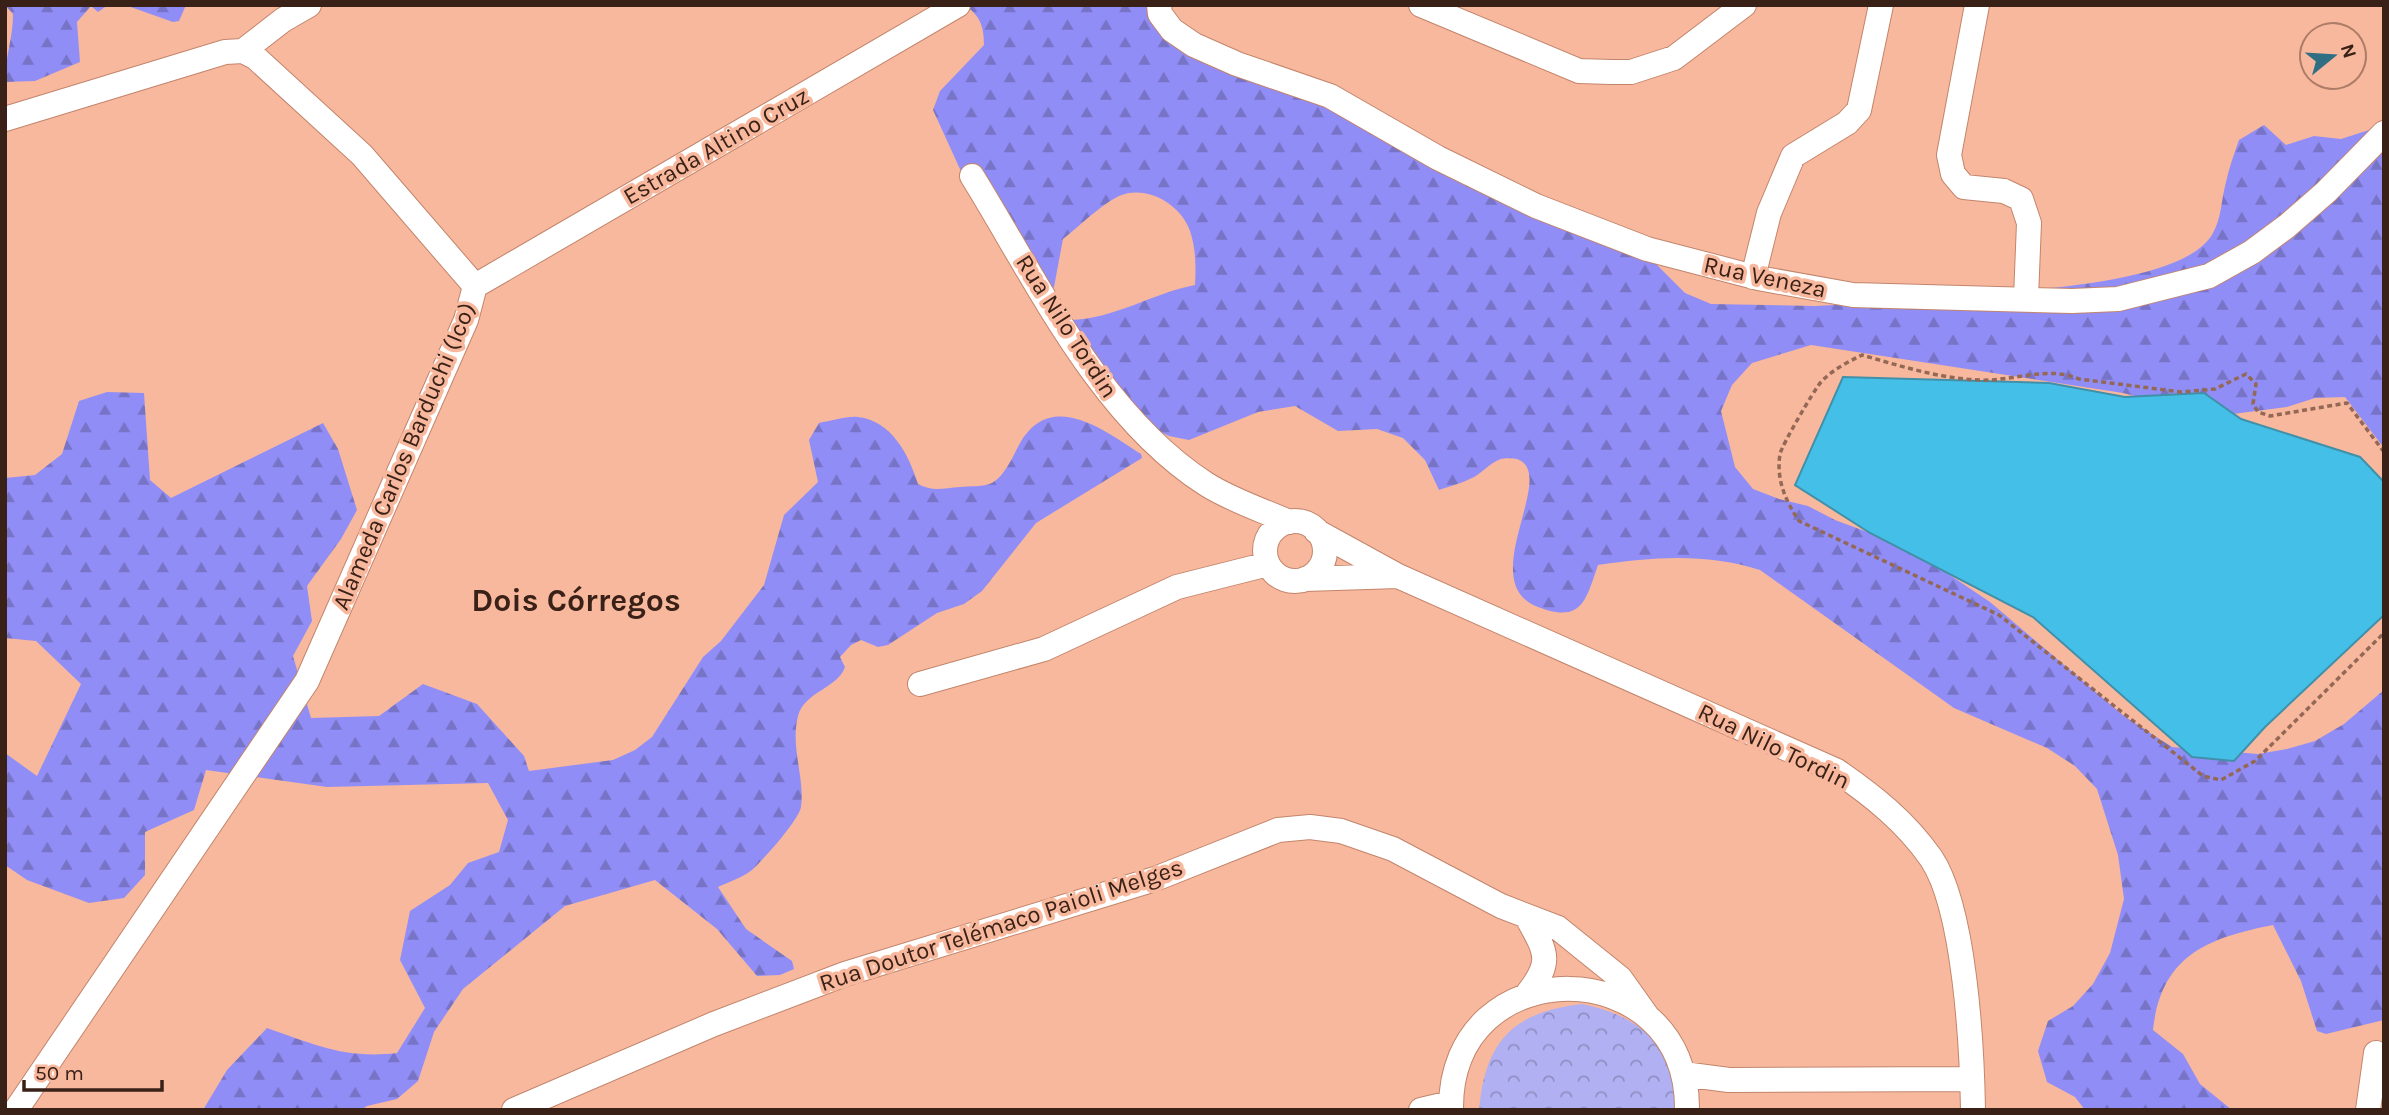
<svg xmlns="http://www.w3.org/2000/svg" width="2389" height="1115" font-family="Karla,sans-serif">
  <defs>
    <pattern id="forest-firs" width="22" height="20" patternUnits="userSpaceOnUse" patternTransform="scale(1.75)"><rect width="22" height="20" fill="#918df6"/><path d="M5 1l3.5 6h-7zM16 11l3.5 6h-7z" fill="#7773c6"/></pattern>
    <pattern id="park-crowns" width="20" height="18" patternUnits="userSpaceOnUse" patternTransform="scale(1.75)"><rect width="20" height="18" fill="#b0b0f2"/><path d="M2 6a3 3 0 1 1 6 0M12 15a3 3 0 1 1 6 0" fill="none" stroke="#908fc3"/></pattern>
  </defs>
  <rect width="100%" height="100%" fill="#f8b89d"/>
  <path fill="url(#forest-firs)" d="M5,5h103l-10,7 -7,-6 -14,16 3,40 -45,19 -30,1c0,-26 8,-43 8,-68z
    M125,5h61l-7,16 -6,1z
    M964,5h189l27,26 461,218 44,44 26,11 104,2 176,-9 14,-4c48,-6 183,-13 208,-60 9,-17 8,-33 13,-51 3,-14 8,-28 13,-42l25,-15 22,20 28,-9 27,3 28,-9 15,-9v327l-39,-51 -30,1 -28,9 -62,8 -28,-3 -74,-19 -312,-48 -59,18 -20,22 -11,26 14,56 18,22 26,10 29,7 27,14 73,27 82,55 134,114 48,31 86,7 29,-5 28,-8 29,-17 40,-34v330l-58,14 -9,-3 -16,-50 -28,-56c-66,13 -112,31 -120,105l30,24 17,30 32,26h-147l-10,-13 -28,-15 -9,-31 10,-30 25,-15 20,-22 17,-31 14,-54 -6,-44 -21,-66 -22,-23 -28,-18 -93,-40 -194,-138c-55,-17 -106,-13 -162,-5 -12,35 -16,59 -60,42 -65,-25 22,-133 -21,-148 -4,-1 -13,-1 -16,0 -10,3 -18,13 -27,18 -11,6 -24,9 -35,13l-14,-30 -22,-22 -26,-9 -39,2 -43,-25 -37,6 -69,28 -20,-4 -31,-15 -67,-101c43,-1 82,-27 124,-35 1,-18 1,-36 -5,-54 -9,-27 -44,-47 -71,-35 -19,9 -39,30 -56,43l-9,48 -11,10 -73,-106 -37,-81 7,-19 44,-46c0,-19 -4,-30 -20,-40z
    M107,392l37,1 6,87 21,18 152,-75 15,26 19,61 -16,29 -34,47 5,35 -19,35 18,62 68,-2 44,-32 54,20 47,52 5,15 84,-11 22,-10 17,-13 51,-80 18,-16 43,-56 20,-70 34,-33 -9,-42 10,-17c12,-2 27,-7 39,-6 34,4 51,38 60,67 14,8 26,4 42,3 9,-1 24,0 32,-4 13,-7 21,-27 28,-40 31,-54 84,-13 121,11l1,4 -106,65 -54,68 -18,13 -27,9 -49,32 -10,2 -17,-7 -10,5 -11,12 5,10c-8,22 -40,24 -47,49 -8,31 7,61 3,91 -2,13 -38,53 -49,63 -9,7 -23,12 -34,17l28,42 46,32 2,8 -14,6 -23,1 -40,-47 -62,-49 -90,26 -102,83 -29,43 -16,49 -21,18 -30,7 -6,4h-158l24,-40 40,-42c49,17 78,31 130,25l28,-45 -25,-48 10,-49 40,-26 18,-22 31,-11 9,-32 -20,-37 -161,4 -121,-17 -12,40 -49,22v43l-21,23 -35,5 -62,-23 -22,-15v-112l32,23 44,-92 -45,-43 -31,-3v-160l30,-3 27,-21 17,-53z"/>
  <path fill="url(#park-crowns)" d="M1582,1004c61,13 91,41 94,106h-197c6,-69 34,-98 103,-106z"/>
  <path fill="#44c0e8" stroke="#4190a9" stroke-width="2" d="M1843,377l206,6 76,14 79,-4 37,26 119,38 24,25v133l-119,112 -31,34 -42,-4 -159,-140 -163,-84 -75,-48z"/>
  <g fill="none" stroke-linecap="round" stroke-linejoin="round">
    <defs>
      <path id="minor" d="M1159,5l1,9 12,16 22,15 43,19 93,32 108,62 98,48 111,43 111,29 95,17 219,6 46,-2 91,-23 43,-24 35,-26 39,-34 58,-59
        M1421,5l158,66 32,1h20l43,-14 70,-53
        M1977,5l-28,150 4,19 11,13 40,4 17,8 8,24 -3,75
        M243,51l40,-31 26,-15
        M5,119l220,-67 18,-1 12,6 107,98 113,131
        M972,176c65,105 128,240 234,308 25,16 56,26 83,38
        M1753,277l16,-64 24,-57 54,-33 12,-13 22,-105
        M475,286l483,-281
        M1265 551a30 30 0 1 1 60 0a30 30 0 1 1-60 0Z
        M1398,576l439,195c36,25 68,50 94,87 34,50 41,190 42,252
        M1305,579l93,-3 -82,-45
        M920,684l124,-35 133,-62 91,-23
        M1528,919c18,33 25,42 0,74
        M1683,1074l46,6 243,-1
        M16,1110l291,-429 159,-361 9,-34
        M514,1110l200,-86 131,-50 310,-95 123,-49 32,-3 31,4 52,18 108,57 57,22 62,50 27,38
        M1421,1110l30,-7
        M1451,1110c-2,-163 238,-160 236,0
        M2368,1110l8,-57"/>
    </defs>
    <use href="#minor" stroke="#c2856c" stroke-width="26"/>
    <path stroke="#946856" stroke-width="3.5" stroke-dasharray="5 3.5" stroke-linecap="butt" d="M2384,452l-37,-49 -77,13 -12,-4 -5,-8 3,-20 -10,-10 -31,15 -34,3 -102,-13c-32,-14 -67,3 -101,1 -40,-2 -78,-14 -116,-25 -14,7 -30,15 -41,27 -7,8 -39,63 -41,72 -4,25 5,46 19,67l200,94 204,161 18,4 34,-19 129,-128"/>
    <use href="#minor" stroke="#fff" stroke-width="24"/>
  </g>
  <g text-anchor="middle" stroke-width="7" stroke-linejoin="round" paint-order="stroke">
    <g font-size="24" fill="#3a2117" stroke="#f8b89d">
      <text transform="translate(716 146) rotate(-30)" y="8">Estrada Altino Cruz</text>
      <text transform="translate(1765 277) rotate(12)" y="8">Rua Veneza</text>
      <text transform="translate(1067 326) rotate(57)" y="8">Rua Nilo Tordin</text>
      <text transform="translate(404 456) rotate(-67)" y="8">Alameda Carlos Barduchi (Ico)</text>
      <text transform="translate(1774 746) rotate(26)" y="8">Rua Nilo Tordin</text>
      <text transform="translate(1001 925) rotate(-18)" y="8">Rua Doutor Telémaco Paioli Melges</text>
    </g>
    <g font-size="32" font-weight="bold" fill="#3a2117" stroke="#f8b89d">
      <text x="576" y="611">Dois Córregos</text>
    </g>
  </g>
  <rect width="2389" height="1115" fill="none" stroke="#3a2117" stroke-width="14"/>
  <g transform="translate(2333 56) rotate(72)"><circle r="33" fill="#f8b89d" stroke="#ac7c67" stroke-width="2"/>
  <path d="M0-5L12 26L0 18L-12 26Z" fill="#306e84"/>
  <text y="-10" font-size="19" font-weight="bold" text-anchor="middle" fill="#3a2117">N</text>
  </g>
  <path d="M24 1080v10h138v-10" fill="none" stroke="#3a2117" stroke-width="3.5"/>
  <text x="35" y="1080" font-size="21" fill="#3a2117" stroke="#f8b89d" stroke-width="5" paint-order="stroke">50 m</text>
</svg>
